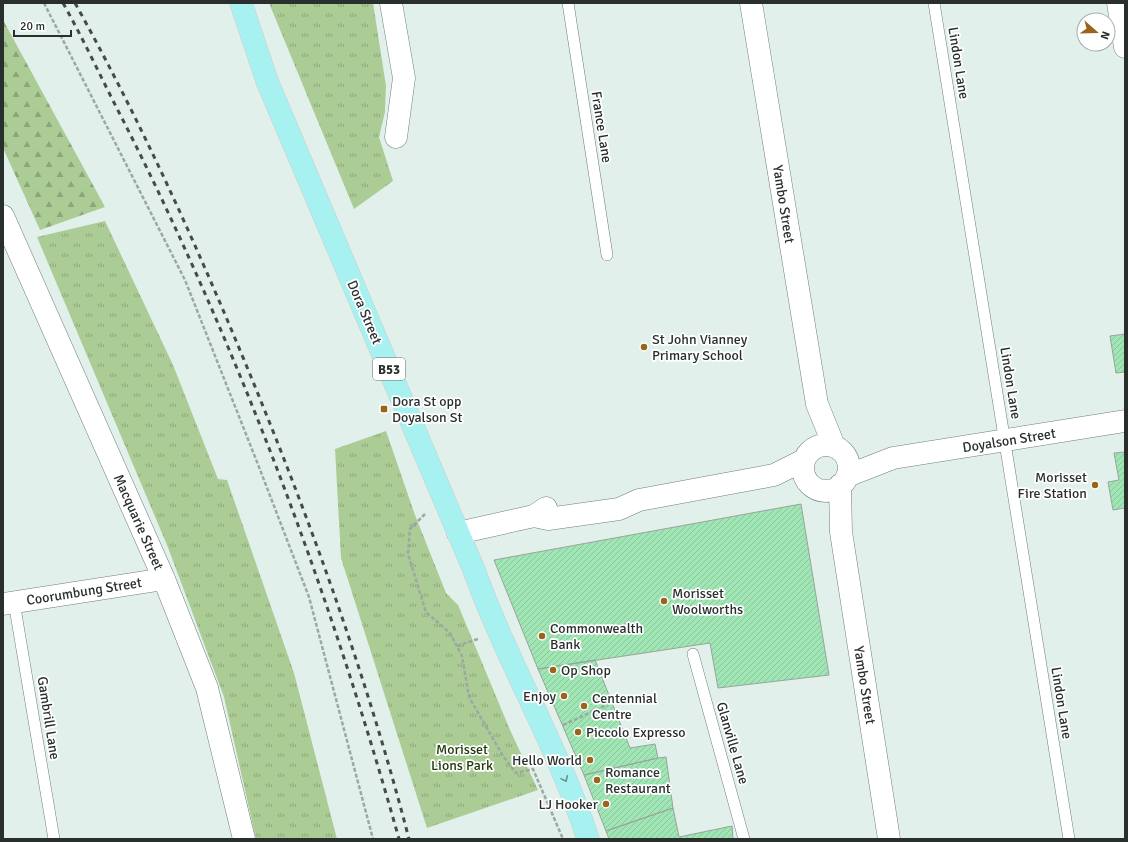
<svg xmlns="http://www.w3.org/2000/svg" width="1128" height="842" font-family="Signika,sans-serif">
  <defs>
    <pattern id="grass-tufts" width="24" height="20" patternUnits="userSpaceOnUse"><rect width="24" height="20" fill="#accc96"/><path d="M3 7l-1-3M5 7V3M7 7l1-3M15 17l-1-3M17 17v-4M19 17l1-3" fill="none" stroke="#8ca67b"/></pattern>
    <pattern id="forest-firs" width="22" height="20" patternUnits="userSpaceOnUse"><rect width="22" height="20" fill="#accc96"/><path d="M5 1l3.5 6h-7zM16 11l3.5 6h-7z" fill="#8ca67b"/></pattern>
    <pattern id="building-hatch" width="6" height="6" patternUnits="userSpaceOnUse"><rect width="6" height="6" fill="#a0e5b4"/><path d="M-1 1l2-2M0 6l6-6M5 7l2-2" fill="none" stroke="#8ac59b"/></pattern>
  </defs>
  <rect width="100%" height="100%" fill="#e1f0eb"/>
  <path fill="url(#grass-tufts)" d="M269,3h104l13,83 -1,26 -6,25 14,44 -39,28z
    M105,221l68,144 45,114 9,1 67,193 43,166h-81l-32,-142 -57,-152 -130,-308z
    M386,431l29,84 31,78 12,12 52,125 28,60 -111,38 -86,-270 -6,-109z"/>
  <path fill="url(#forest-firs)" d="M3,20l102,187 -65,23 -37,-82z"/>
  <path fill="url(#building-hatch)" stroke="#99a49c" d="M1125,334v38l-9,1 -6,-37z
    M1125,452v56l-12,2 -5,-28 11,-2 -5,-27z
    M801,504l28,171 -111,13 -8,-45 -172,26 -44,-109z
    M595,660l35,88 25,-4 3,14 -74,17 -46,-106z
    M666,757l7,51 -67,23 -22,-56 74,-17z
    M673,808l6,29 53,-11 1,13h-124l-3,-8z"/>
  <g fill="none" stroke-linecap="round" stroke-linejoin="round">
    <defs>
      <path id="lane" d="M568,3l39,252
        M934,3l135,836
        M14,602l40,237
        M693,654l51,185"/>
      <path id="street" d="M391,3l13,75 -8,59
        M751,3l66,401 17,42
        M1118,3l7,44
        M3,216l161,363 43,109 37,151
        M803 468a23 23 0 1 1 46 0a23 23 0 1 1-46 0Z
        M847,476l46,-18 232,-37
        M840,485l1,47 48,307
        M534,516l14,3 71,-10 20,-9 135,-25 30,-15
        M458,533l76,-17 12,-8
        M3,604l161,-25"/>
      <path id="primary" d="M241,3l26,78 207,489c33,92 84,176 114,269"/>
    </defs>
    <use href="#lane" stroke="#707e79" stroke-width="12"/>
    <use href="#street" stroke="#707e79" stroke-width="23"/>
    <use href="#primary" stroke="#cccdcd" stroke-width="23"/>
    <path stroke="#9ca8a4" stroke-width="2.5" stroke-dasharray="4 2" stroke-linecap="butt" d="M44,3l141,277 74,187 50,130 64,242
      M425,514l-15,15 -2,25 18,58 24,21 12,23 7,41 34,59 13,17 17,-4 30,70
      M457,646l21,-7
      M563,725l55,-25"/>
    <use href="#lane" stroke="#fff" stroke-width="11"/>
    <use href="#street" stroke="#fff" stroke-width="22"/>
    <use href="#primary" stroke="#a7f2f1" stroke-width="22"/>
    <path stroke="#444b49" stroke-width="3" stroke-dasharray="5 5" stroke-linecap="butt" d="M63,3c22,39 41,81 62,121 115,228 205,469 274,715
      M75,3c69,124 127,254 181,386 60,147 113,296 153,450"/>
  </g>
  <defs><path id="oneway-chevron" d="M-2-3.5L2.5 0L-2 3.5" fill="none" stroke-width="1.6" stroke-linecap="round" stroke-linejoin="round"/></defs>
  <use stroke="#68908f" href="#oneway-chevron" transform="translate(565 779) rotate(66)"/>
  <g fill="#98651a" stroke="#fff" stroke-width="1.5">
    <circle cx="644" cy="347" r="4"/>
    <rect x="380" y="405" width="8" height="8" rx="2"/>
    <circle cx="1095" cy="485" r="4"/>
    <circle cx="664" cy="601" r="4"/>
    <circle cx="542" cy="636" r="4"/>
    <circle cx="553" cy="670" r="4"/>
    <circle cx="564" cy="696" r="4"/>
    <circle cx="584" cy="706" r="4"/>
    <circle cx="578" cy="732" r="4"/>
    <circle cx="590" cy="760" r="4"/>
    <circle cx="597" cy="780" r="4"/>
    <circle cx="606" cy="804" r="4"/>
  </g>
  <g text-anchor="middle" stroke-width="3.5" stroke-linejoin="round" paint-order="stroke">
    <rect fill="#fff" stroke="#696d6c" stroke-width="1" x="373" y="358" width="32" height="22" rx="3"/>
    <g font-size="13" font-weight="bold" fill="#292f2d">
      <text x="389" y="374">B53</text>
    </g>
    <g font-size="14" fill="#292f2d" stroke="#fff">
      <text transform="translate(959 63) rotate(81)" y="5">Lindon Lane</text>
      <text transform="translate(602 127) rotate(81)" y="5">France Lane</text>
      <text transform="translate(784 204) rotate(81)" y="5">Yambo Street</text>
      <text transform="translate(365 312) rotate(67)" y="5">Dora Street</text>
      <text transform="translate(1011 383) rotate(81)" y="5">Lindon Lane</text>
      <text transform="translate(1009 440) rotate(-9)" y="5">Doyalson Street</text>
      <text transform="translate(139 522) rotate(66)" y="5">Macquarie Street</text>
      <text transform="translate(84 591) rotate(-9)" y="5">Coorumbung Street</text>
      <text transform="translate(865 685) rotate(81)" y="5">Yambo Street</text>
      <text transform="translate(1062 703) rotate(81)" y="5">Lindon Lane</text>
      <text transform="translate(49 718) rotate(81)" y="5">Gambrill Lane</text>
      <text transform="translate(733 743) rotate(74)" y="5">Glanville Lane</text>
    </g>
    <g font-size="14" fill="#292f2d" stroke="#fff" text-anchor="start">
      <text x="652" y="344">St John Vianney<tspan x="652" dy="16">Primary School</tspan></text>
      <text x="392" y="406">Dora St opp<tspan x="392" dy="16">Doyalson St</tspan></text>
      <text x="1087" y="482" text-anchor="end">Morisset<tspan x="1087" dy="16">Fire Station</tspan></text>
      <text x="672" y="598">Morisset<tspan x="672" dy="16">Woolworths</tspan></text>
      <text x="550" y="633">Commonwealth<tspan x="550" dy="16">Bank</tspan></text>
      <text x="561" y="675">Op Shop</text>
      <text x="556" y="701" text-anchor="end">Enjoy</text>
      <text x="592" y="703">Centennial<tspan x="592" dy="16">Centre</tspan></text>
      <text x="586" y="737">Piccolo Expresso</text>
      <text x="582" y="765" text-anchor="end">Hello World</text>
      <text x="605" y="777">Romance<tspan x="605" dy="16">Restaurant</tspan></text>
      <text x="598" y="809" text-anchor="end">LJ Hooker</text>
    </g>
    <g font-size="14" fill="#22390b" stroke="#fff">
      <text x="462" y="754">Morisset<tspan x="462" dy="16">Lions Park</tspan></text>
    </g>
  </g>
  <rect width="1128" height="842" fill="none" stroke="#292f2d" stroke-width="8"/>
  <g transform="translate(1096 32) rotate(110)"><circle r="19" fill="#ffffff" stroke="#a9acab"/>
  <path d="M0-3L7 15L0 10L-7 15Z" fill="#98651a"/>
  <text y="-6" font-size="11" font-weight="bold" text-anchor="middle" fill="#292f2d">N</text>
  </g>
  <path d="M14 30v6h57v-6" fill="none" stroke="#292f2d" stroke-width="2"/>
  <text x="20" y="30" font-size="12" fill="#292f2d" stroke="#ffffff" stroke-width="3" paint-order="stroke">20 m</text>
</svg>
